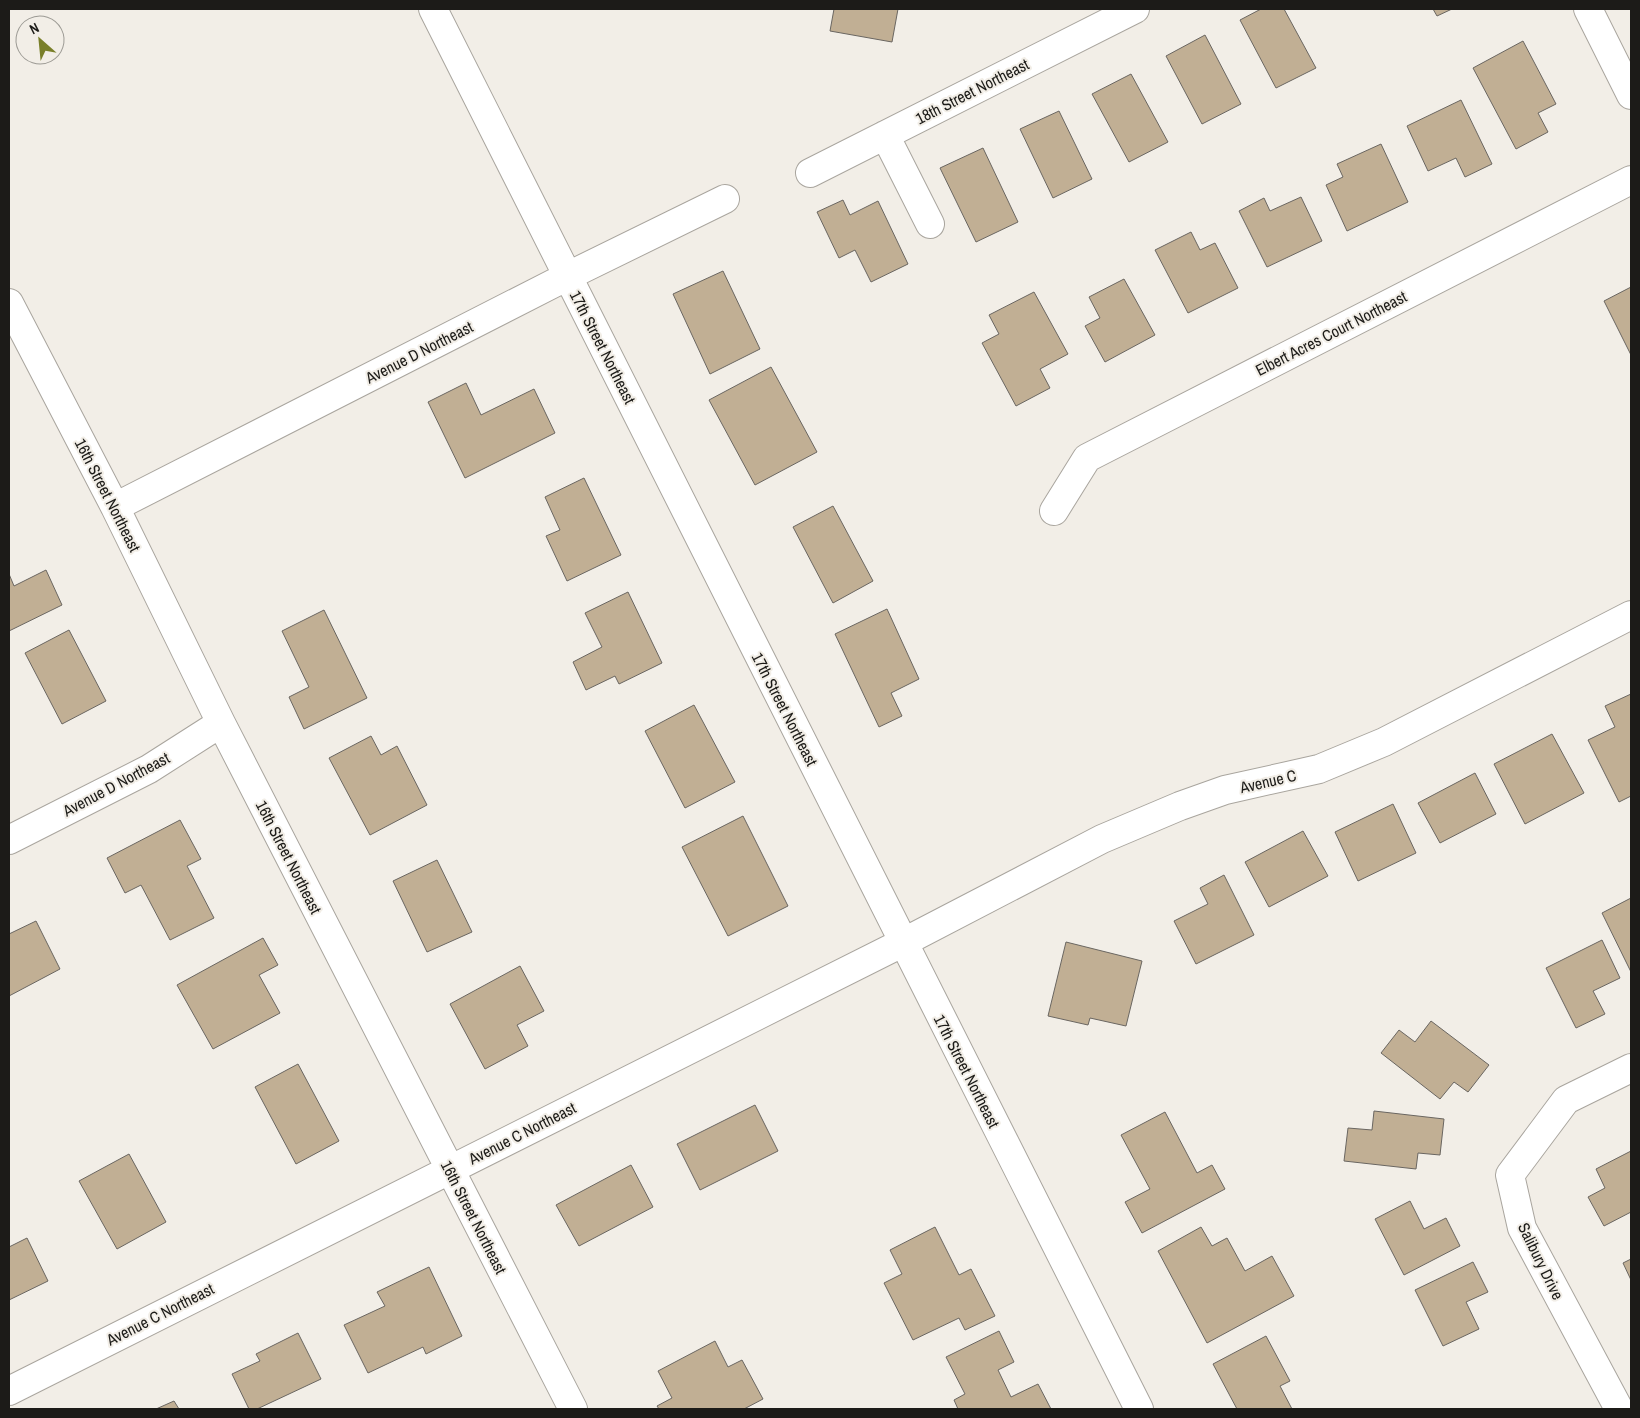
<svg xmlns="http://www.w3.org/2000/svg" width="1640" height="1418" font-family="'Archivo Narrow',sans-serif">
  <rect width="100%" height="100%" fill="#f2eee7"/>
  <path fill="#c1af94" stroke="#6a6661" d="M834,9h64l-6,33 -62,-11z
    M1261,9h23l32,59 -40,20 -36,-68z
    M1433,9h19l-15,7z
    M1205,35l36,69 -39,20 -36,-68z
    M1523,41l33,63 -18,9 10,19 -32,17 -43,-81z
    M1131,74l37,68 -39,20 -37,-68z
    M1461,100l31,64 -27,13 -9,-19 -28,13 -21,-45z
    M1059,111l33,68 -39,19 -33,-69z
    M1381,144l27,58 -61,29 -21,-46 17,-8 -6,-13z
    M983,148l35,74 -42,20 -36,-74z
    M1301,197l21,44 -55,26 -28,-56 25,-13 6,13z
    M843,200l7,15 28,-14 30,63 -37,18 -16,-32 -16,8 -22,-46z
    M1191,232l9,18 15,-7 23,45 -50,25 -33,-63z
    M723,271l37,78 -50,25 -37,-80z
    M1124,279l31,56 -50,27 -20,-36 15,-8 -11,-21z
    M1631,287v68l-27,-54z
    M1034,292l34,62 -28,15 10,19 -34,18 -34,-63 17,-9 -10,-19z
    M771,367l46,85 -62,33 -46,-85z
    M466,383l15,32 53,-26 21,44 -90,45 -37,-76z
    M584,478l37,77 -54,26 -21,-45 14,-6 -15,-33z
    M833,506l40,75 -40,22 -40,-76z
    M46,570l16,35 -53,26v-57l5,12z
    M628,592l34,71 -43,21 -4,-8 -29,14 -13,-28 29,-15 -17,-34z
    M887,609l32,70 -28,14 11,23 -23,11 -44,-93z
    M324,610l43,88 -63,31 -15,-32 20,-10 -27,-56z
    M69,630l37,71 -44,23 -37,-71z
    M1631,694v102l-12,6 -31,-62 27,-13 -10,-21z
    M694,705l41,77 -50,26 -40,-77z
    M1552,734l32,59 -59,31 -31,-60z
    M371,736l10,19 16,-9 30,59 -57,30 -41,-77z
    M1475,773l21,41 -56,29 -22,-40z
    M1393,804l23,49 -58,28 -23,-49z
    M743,816l45,90 -60,30 -46,-89z
    M180,820l21,39 -14,7 27,52 -44,22 -29,-55 -16,8 -18,-35z
    M1303,831l25,45 -59,31 -24,-45z
    M437,860l35,72 -45,20 -34,-71z
    M1224,875l30,60 -58,29 -22,-43 34,-17 -8,-16z
    M1631,898v74l-29,-59z
    M36,921l24,48 -51,27v-62z
    M263,938l15,27 -19,10 21,38 -67,36 -36,-64z
    M1602,940l18,38 -27,13 12,23 -29,14 -30,-60z
    M1066,942l76,19 -16,65 -36,-8 -2,7 -40,-9z
    M520,966l24,45 -27,14 11,21 -43,23 -35,-65z
    M1431,1021l58,44 -21,27 -14,-10 -14,17 -59,-46 18,-23 16,12z
    M298,1064l41,77 -43,23 -41,-77z
    M755,1105l23,46 -78,39 -23,-46z
    M1374,1111l70,8 -4,36 -22,-2 -2,16 -72,-8 4,-33 24,2z
    M1165,1112l32,61 15,-8 13,24 -83,44 -17,-31 25,-13 -29,-54z
    M1631,1151v61l-27,14 -16,-29 17,-9 -9,-19z
    M129,1154l37,68 -49,27 -38,-68z
    M631,1165l22,42 -74,39 -23,-41z
    M1410,1201l14,28 22,-11 14,28 -56,29 -29,-56z
    M935,1227l24,48 12,-6 24,47 -30,14 -6,-12 -46,22 -29,-57 18,-9 -12,-24z
    M1201,1227l11,19 15,-8 18,33 27,-15 22,40 -87,47 -49,-92z
    M27,1238l21,43 -39,19v-53z
    M1631,1259v21l-8,-17z
    M1473,1262l15,30 -22,10 13,27 -36,17 -28,-56z
    M429,1267l33,69 -36,18 -3,-7 -55,26 -24,-48 41,-19 -8,-14z
    M999,1331l15,31 -16,8 13,27 27,-13 13,25h-93l-4,-9 11,-6 -19,-37z
    M298,1333l23,46 -64,30h-8l-17,-35 28,-13 -4,-7z
    M1266,1336l24,45 -10,5 12,23h-55l-24,-45z
    M715,1341l13,26 14,-7 21,39 -19,10h-85l-2,-3 15,-8 -14,-27z
    M174,1401l5,8h-23z"/>
  <g fill="none" stroke-linecap="round" stroke-linejoin="round">
    <defs>
      <path id="minor" d="M433,9l706,1400
        M1588,9l43,86
        M885,135l45,89
        M810,173l325,-164
        M9,303l106,204 106,216 352,686
        M115,507l453,-231 157,-77
        M1054,511l33,-53 544,-278
        M9,840l140,-71 72,-46
        M9,1391l893,-448 200,-104 78,-33 45,-16 94,-21 65,-27 247,-127
        M1619,1409l-97,-181 -12,-53 56,-75 65,-32"/>
    </defs>
    <use href="#minor" stroke="#a9a59e" stroke-width="30"/>
    <use href="#minor" stroke="#fff" stroke-width="28"/>
  </g>
  <g text-anchor="middle" stroke-width="4" stroke-linejoin="round" paint-order="stroke">
    <g font-size="16" fill="#1c1b18" stroke="#f2eee7">
      <text transform="translate(972 91) rotate(-27)" y="6">18th Street Northeast</text>
      <text transform="translate(1331 333) rotate(-27)" y="6">Elbert Acres Court Northeast</text>
      <text transform="translate(603 347) rotate(63)" y="6">17th Street Northeast</text>
      <text transform="translate(419 352) rotate(-27)" y="6">Avenue D Northeast</text>
      <text transform="translate(108 495) rotate(63)" y="6">16th Street Northeast</text>
      <text transform="translate(785 709) rotate(63)" y="6">17th Street Northeast</text>
      <text transform="translate(1268 781) rotate(-13)" y="6">Avenue C</text>
      <text transform="translate(116 784) rotate(-28)" y="6">Avenue D Northeast</text>
      <text transform="translate(289 857) rotate(63)" y="6">16th Street Northeast</text>
      <text transform="translate(967 1071) rotate(63)" y="6">17th Street Northeast</text>
      <text transform="translate(522 1133) rotate(-27)" y="6">Avenue C Northeast</text>
      <text transform="translate(474 1217) rotate(63)" y="6">16th Street Northeast</text>
      <text transform="translate(1541 1261) rotate(64)" y="6">Salibury Drive</text>
      <text transform="translate(160 1314) rotate(-27)" y="6">Avenue C Northeast</text>
    </g>
  </g>
  <rect width="1640" height="1418" fill="none" stroke="#1c1b18" stroke-width="20"/>
  <g transform="translate(40 40) rotate(333)"><circle r="24" fill="#f2eee7" stroke="#9c9a94"/>
  <path d="M0-4L9 19L0 12L-9 19Z" fill="#797f29"/>
  <text y="-8" font-size="14" font-weight="bold" text-anchor="middle" fill="#1c1b18">N</text>
  </g>
</svg>
